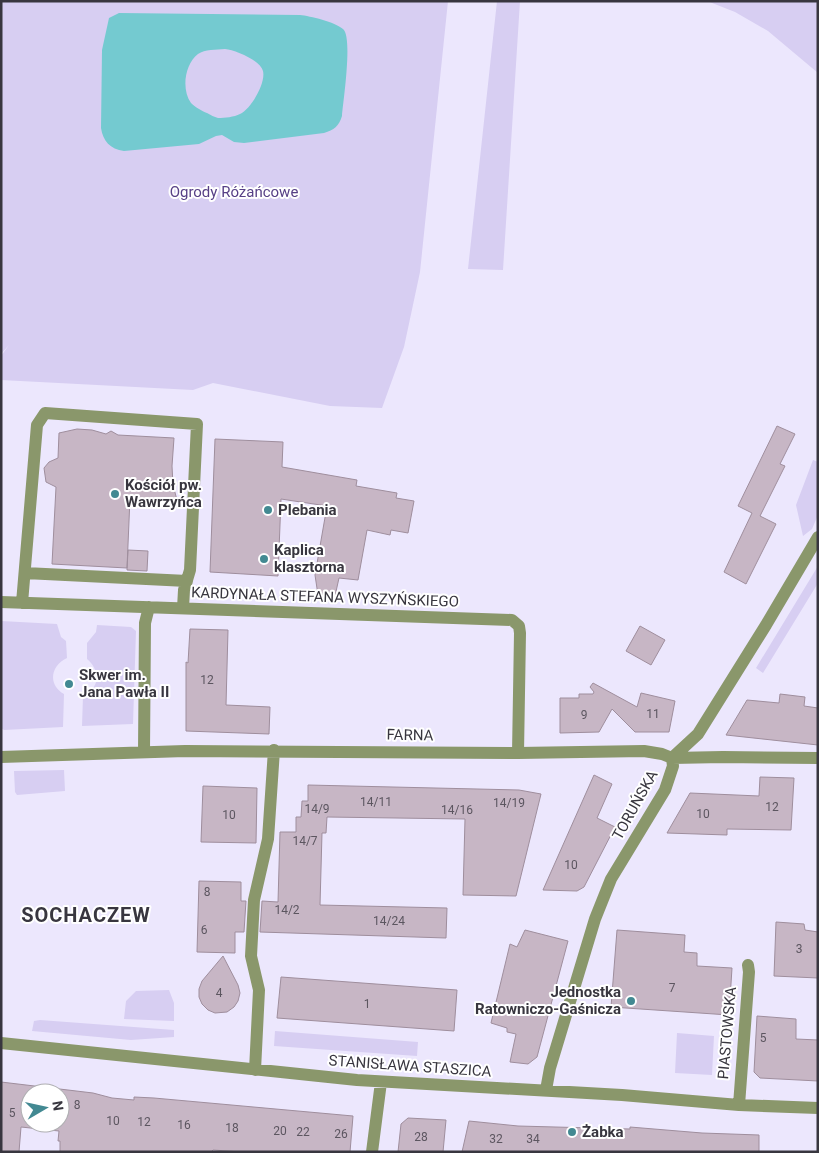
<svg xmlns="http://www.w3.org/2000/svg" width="819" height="1153" font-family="Roboto,sans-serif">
  <rect width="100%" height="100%" fill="#ece7fd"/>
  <path fill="#d7cef2" d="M1,1h447l-28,271 -16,75 -22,61 -52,-2 -117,-23 -20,7 -192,-10v-24l8,-11 -8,9z
    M497,1h23l-17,269 -35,-1z
    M707,1h111v72l-50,-42 -33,-19z
    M813,460l5,2v53l-6,14 -9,7 -7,-31z
    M818,566v17l-55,90 -7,-5z
    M1,621l56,3 4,13 5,4 1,17c-17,8 -19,27 -3,36l-1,33 -59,3 -3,-2z
    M97,625l34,2 5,4 -3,93 -51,2 1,-30c17,-8 18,-25 4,-37v-16l9,-11z
    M64,770l1,21 -48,4 -2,-3 -1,-21z
    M169,990l5,13v18l-50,-2 2,-18 10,-10z
    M40,1020l134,10v7l-43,3 -99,-9 2,-10z
    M275,1031l143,11 -1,14 -143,-10z
    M677,1033l37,3 -2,39 -37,-2z"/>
  <path fill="#74cad0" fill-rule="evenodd" d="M119,13l181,2c10,1 35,7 43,14 10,8 0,73 -1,87 -3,10 -8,14 -18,17l-80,10 -10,-1 -12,-7 -6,1 -17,8 -75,7c-14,-2 -21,-10 -23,-23l1,-78 7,-32zM225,49c10,1 35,11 38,22 3,12 -12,38 -23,43 -6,3 -15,4 -22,4 -4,-1 -7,-3 -11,-5 -5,-2 -12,-6 -16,-10 -10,-14 -6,-39 7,-49 7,-5 18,-4 27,-5z"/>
  <path fill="#c7b6c5" stroke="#9f8e9d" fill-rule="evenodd" d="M777,426l18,8 -15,30 5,2 -25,50 16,8 -30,60 -22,-12 28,-59 -14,-7z
    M77,429l15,1 14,4 5,-3 7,4 56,3 -2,28 1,19 4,15 -47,-2 -3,70 -75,-4 4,-77 -10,-5 -2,-14 5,-6 9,-4 1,-25z
    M215,439l68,3 -1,25 75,13 -1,6 41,7 -1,5 18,3 -6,32 -17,-3 -1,5 -23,-5 -9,50 -19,-2 -4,18 -17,-1 -3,-20 12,-69 -46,-7 -3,77 -68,-4z
    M128,550l20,1 -1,20 -20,-1z
    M640,626l25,14 -14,25 -25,-14z
    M190,629l38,1 -2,75 44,2 -1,27 -83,-3v-69l2,1z
    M593,683l44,24 4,-14 34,8 -6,31h-34l-23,-23 -13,23 -39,1v-35h19v-4h14l1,-2 -4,-5z
    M780,694l25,3 -1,9 14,2v37l-92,-10 21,-35 32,3z
    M594,775l18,9 -15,34 18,9 -31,60 -7,4 -34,-1z
    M760,777l34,1 -3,52 -64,-1v6l-60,-2 23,-40 69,3z
    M308,785l211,5 22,4 -25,102 -53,-1 2,-76 -138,-2 -1,16h-4l-2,72 127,3 -1,30 -186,-6 2,-31 16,1 2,-70h16v-15h5l1,-16h6z
    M203,786l54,2 -1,55 -55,-1z
    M199,881l42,1v19h5l-2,31h-9v21l-38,-1z
    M776,922l28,2 1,6 13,2v46l-44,-2z
    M525,930l43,11 -31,116 -9,7 -18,-2 6,-28 -9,-2v-4l-16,-5 19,-79 7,3z
    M617,930l68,5 -1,17 13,1v13l35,2 -3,47 -118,-8z
    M223,956l15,29 2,8 -2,8 -4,6 -7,5 -12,1 -7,-3 -6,-6 -3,-7v-8l3,-8z
    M281,977l176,13 -3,41 -177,-13z
    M757,1016l39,3v20l22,1v41l-58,-3 -6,-6z
    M1,1082l92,11 19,5 22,2v-3l20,1 199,18 -3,36h-109l-28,-2 -2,2h-151v-11h-2l1,-10 -38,-4 -2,25h-18zM30,1093h30v30h-30z
    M408,1118l38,2 -3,32h-45l3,-28z
    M469,1121l49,5 112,3v-2l72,6 57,2v17h-297z"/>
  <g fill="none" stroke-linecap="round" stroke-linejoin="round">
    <path stroke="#8a976b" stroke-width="12" d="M25,573l162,8
      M1,602l511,18 7,6 1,7 -2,120
      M22,603l15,-178 8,-12 152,11 -7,146 -6,20 -1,18
      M144,752l1,-129 4,-16
      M1,757l184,-6 333,2 126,-2 18,3 10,4 51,-1 95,1
      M1,1043l356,37 265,15 117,10 79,3
      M255,1070l4,-80 -8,-34 3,-56 14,-61 6,-89
      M546,1090l4,-22 45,-149 16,-40 54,-89 8,-24 -1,-8 26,-24 68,-109 52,-88
      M739,1105l10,-133 -1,-7
      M372,1152l9,-70"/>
  </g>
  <g fill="#428992" stroke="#fff" stroke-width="2">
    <circle cx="115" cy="494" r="5"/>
    <circle cx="268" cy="510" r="5"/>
    <circle cx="264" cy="559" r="5"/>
    <circle cx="69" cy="684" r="5"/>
    <circle cx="631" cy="1001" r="5"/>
    <circle cx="572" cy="1132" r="5"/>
  </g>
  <g text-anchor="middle" stroke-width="4" stroke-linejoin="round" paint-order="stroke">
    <g font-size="12" fill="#5c5660">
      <text x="207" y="684">12</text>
      <text x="653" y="718">11</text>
      <text x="584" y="719">9</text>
      <text x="376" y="806">14/11</text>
      <text x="509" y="807">14/19</text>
      <text x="772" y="811">12</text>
      <text x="317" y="813">14/9</text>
      <text x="457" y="814">14/16</text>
      <text x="703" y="818">10</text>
      <text x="229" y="819">10</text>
      <text x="305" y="845">14/7</text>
      <text x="571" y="869">10</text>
      <text x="207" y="896">8</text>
      <text x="287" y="914">14/2</text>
      <text x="389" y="925">14/24</text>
      <text x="204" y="934">6</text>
      <text x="799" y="953">3</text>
      <text x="672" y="992">7</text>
      <text x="219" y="997">4</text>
      <text x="367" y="1008">1</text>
      <text x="763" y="1042">5</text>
      <text x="77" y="1109">8</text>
      <text x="12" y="1117">5</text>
      <text x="113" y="1125">10</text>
      <text x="144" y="1126">12</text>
      <text x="184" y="1129">16</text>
      <text x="232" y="1132">18</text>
      <text x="280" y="1135">20</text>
      <text x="303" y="1136">22</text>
      <text x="341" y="1138">26</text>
      <text x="421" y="1141">28</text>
      <text x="496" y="1143">32</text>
      <text x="533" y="1143">34</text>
    </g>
    <g font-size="15" fill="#574086" stroke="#fff">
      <text x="234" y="197">Ogrody Różańcowe</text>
    </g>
    <g font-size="15" font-weight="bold" fill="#38363f" stroke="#fff" text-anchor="start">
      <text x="125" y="490">Kościół pw.<tspan x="125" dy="17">Wawrzyńca</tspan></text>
      <text x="278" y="515">Plebania</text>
      <text x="274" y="555">Kaplica<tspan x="274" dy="17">klasztorna</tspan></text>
      <text x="79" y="680">Skwer im.<tspan x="79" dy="17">Jana Pawła II</tspan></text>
      <text x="621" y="997" text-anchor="end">Jednostka<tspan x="621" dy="17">Ratowniczo-Gaśnicza</tspan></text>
      <text x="582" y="1137">Żabka</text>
    </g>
    <g font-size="15" fill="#38363f" stroke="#fff">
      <text transform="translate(325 597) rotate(2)" y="5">KARDYNAŁA STEFANA WYSZYŃSKIEGO</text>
      <text transform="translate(410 735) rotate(1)" y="5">FARNA</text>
      <text transform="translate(635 805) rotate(-61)" y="5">TORUŃSKA</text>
      <text transform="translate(727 1033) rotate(-85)" y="5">PIASTOWSKA</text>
      <text transform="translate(410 1066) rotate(4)" y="5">STANISŁAWA STASZICA</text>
    </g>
    <g font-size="20" font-weight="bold" letter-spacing="1" fill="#38363f" stroke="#fff">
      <text x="86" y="922">SOCHACZEW</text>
    </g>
  </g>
  <rect width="819" height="1153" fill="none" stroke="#38363f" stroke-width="5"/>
  <g transform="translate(45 1108) rotate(81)"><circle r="24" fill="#ffffff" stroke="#afafb2"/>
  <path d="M0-4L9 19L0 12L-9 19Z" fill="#428992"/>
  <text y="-8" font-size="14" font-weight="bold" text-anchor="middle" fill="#38363f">N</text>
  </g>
</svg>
